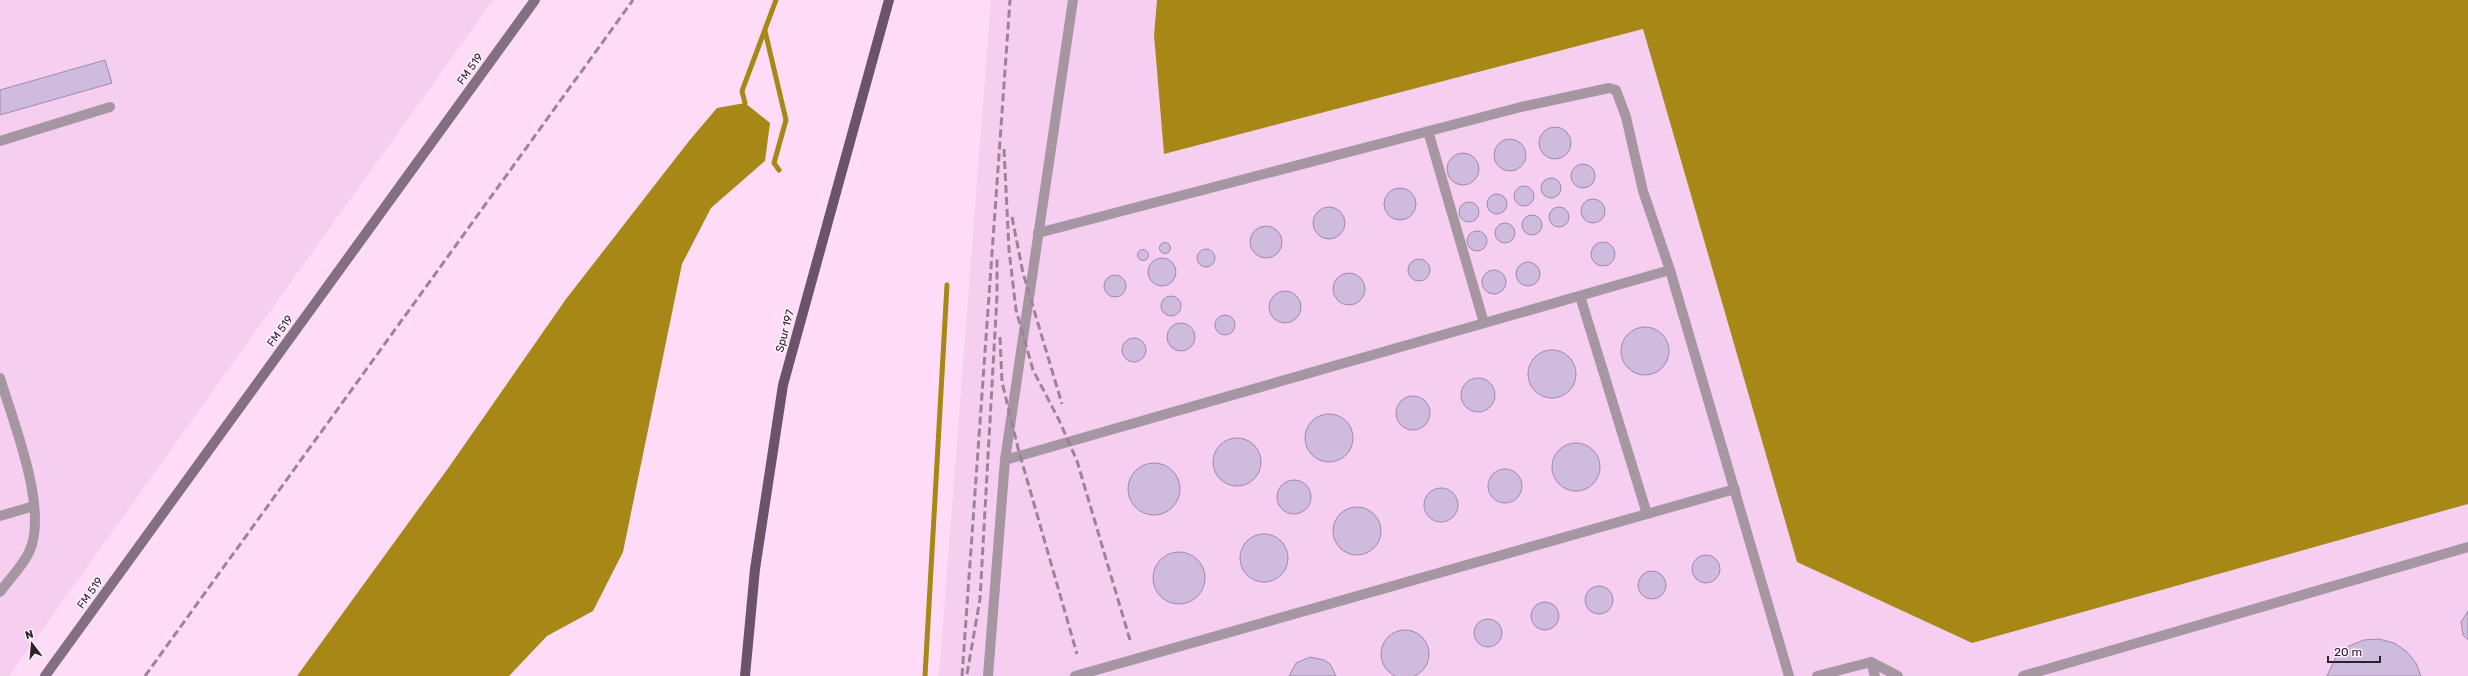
<svg xmlns="http://www.w3.org/2000/svg" width="2468" height="676" font-family="Rubik,sans-serif">
<rect width="100%" height="100%" fill="#fedcf8"/>
<g fill="#f6ceef">
<polygon points="0,0 493,0 9,676 0,676"/>
<polygon points="991,0 1157,0 1154,35 1164,154 1643,29 1797,562 1972,643 2468,504 2468,676 939,676"/>
</g>
<g fill="#a78817">
<polygon points="1157,0 2468,0 2468,504 1972,643 1797,562 1643,29 1164,154 1154,35"/>
<polygon points="745,103 770,123 765,161 711,208 682,264 623,552 593,611 547,636 509,676 297,676 449,467 566,299 689,141 717,108"/>
</g>
<g fill="none" stroke-linecap="round" stroke-linejoin="round">
<g stroke="#a78817" stroke-width="5">
<polyline points="765,31 786,120 774,163 779,170"/>
<polyline points="745,103 742,91 776,0"/>
<polyline points="925,676 947,285"/>
</g>
</g>
<g fill="#cfbbdd" stroke="#9e8aab">
<polygon points="105,60 112,83 0,115 0,90"/>
<circle cx="1555" cy="143" r="16"/>
<circle cx="1510" cy="155" r="16"/>
<circle cx="1463" cy="169" r="16"/>
<circle cx="1583" cy="176" r="12"/>
<circle cx="1551" cy="188" r="10"/>
<circle cx="1524" cy="196" r="10"/>
<circle cx="1400" cy="204" r="16"/>
<circle cx="1497" cy="204" r="10"/>
<circle cx="1593" cy="211" r="12"/>
<circle cx="1469" cy="212" r="10"/>
<circle cx="1329" cy="223" r="16"/>
<circle cx="1559" cy="217" r="10"/>
<circle cx="1532" cy="225" r="10"/>
<circle cx="1505" cy="233" r="10"/>
<circle cx="1266" cy="242" r="16"/>
<circle cx="1477" cy="241" r="10"/>
<circle cx="1603" cy="254" r="12"/>
<circle cx="1165" cy="248" r="5.5"/>
<circle cx="1206" cy="258" r="9"/>
<circle cx="1143" cy="255" r="5.5"/>
<circle cx="1162" cy="272" r="14"/>
<circle cx="1419" cy="270" r="11"/>
<circle cx="1528" cy="274" r="12"/>
<circle cx="1494" cy="282" r="12"/>
<circle cx="1349" cy="289" r="16"/>
<circle cx="1115" cy="286" r="11"/>
<circle cx="1285" cy="307" r="16"/>
<circle cx="1171" cy="306" r="10"/>
<circle cx="1225" cy="325" r="10"/>
<circle cx="1181" cy="337" r="14"/>
<circle cx="1645" cy="351" r="24"/>
<circle cx="1134" cy="350" r="12"/>
<circle cx="1552" cy="374" r="24"/>
<circle cx="1478" cy="395" r="17"/>
<circle cx="1413" cy="413" r="17"/>
<circle cx="1329" cy="438" r="24"/>
<circle cx="1237" cy="462" r="24"/>
<circle cx="1576" cy="467" r="24"/>
<circle cx="1154" cy="489" r="26"/>
<circle cx="1505" cy="486" r="17"/>
<circle cx="1294" cy="497" r="17"/>
<circle cx="1441" cy="505" r="17"/>
<circle cx="1357" cy="531" r="24"/>
<circle cx="1264" cy="558" r="24"/>
<circle cx="1179" cy="578" r="26"/>
<circle cx="1706" cy="569" r="14"/>
<circle cx="1652" cy="585" r="14"/>
<circle cx="1599" cy="600" r="14"/>
<circle cx="1545" cy="616" r="14"/>
<polygon points="2468,611 2468,640 2463,635 2461,622"/>
<circle cx="1488" cy="633" r="14"/>
<circle cx="1405" cy="654" r="24"/>
<polygon points="2379,639 2394,643 2406,651 2416,663 2421,676 2327,676 2336,657 2349,646 2364,640"/>
<polygon points="1310,657 1324,660 1330,664 1336,676 1289,676 1296,663"/>
</g>
<g fill="none" stroke-linecap="round" stroke-linejoin="round">
<g stroke="#a596a2" stroke-width="10">
<polyline points="1428,131 1484,323"/>
<polyline points="0,141 110,107"/>
<polyline points="1038,233 1521,107 1609,88 1616,90 1626,117 1643,191 1670,270"/>
<polyline points="1580,296 1647,514"/>
<path d="M0 378C13 422 48 507 30 550 24 565 9 579 0 592"/>
<polyline points="1005,460 1670,270 1789,676"/>
<polyline points="0,516 34,506"/>
<polyline points="1871,662 1875,676"/>
<polyline points="988,676 1005,460 1073,0"/>
<polyline points="1075,676 1735,489"/>
<polyline points="1817,676 1871,662 1898,676"/>
<polyline points="2023,676 2468,547"/>
</g>
<polyline stroke="#846f80" stroke-width="10" points="45,676 535,0"/>
<polyline stroke="#6c5468" stroke-width="10" points="745,676 755,569 783,385 889,0"/>
<g stroke="#9c8498" stroke-width="3" stroke-dasharray="8 4" stroke-linecap="butt">
<polyline points="1004,149 1009,250 1016,310 1033,370 1059,420 1077,461 1130,640"/>
<polyline points="1012,217 1023,273 1062,404"/>
<polyline points="1000,337 1002,382 1018,448 1077,654"/>
<polyline points="967,674 980,599 997,296 997,256"/>
<polyline points="145,676 633,0"/>
<polyline points="962,676 1010,0"/>
</g>
</g>
<g text-anchor="middle" dominant-baseline="central" stroke-width="3.5" stroke-linejoin="round" paint-order="stroke">
<g font-size="11" fill="#2d212b" stroke="#fef0fc">
<text transform="translate(470 69) rotate(-54)">FM 519</text>
<text transform="translate(280 331) rotate(-54)">FM 519</text>
<text transform="translate(785 331) rotate(-75)">Spur 197</text>
<text transform="translate(90 593) rotate(-54)">FM 519</text>
</g>
</g>
<g transform="translate(32 644) rotate(344)" stroke="#fef0fc" stroke-width="3" paint-order="stroke">
<path d="M0-3L7 15L0 10L-7 15Z" fill="#2d212b"/>
<text y="-6" font-size="11" font-weight="bold" text-anchor="middle" fill="#2d212b">N</text>
</g>
<path d="M2328 656v6h52v-6" fill="none" stroke="#2d212b" stroke-width="2"/>
<text x="2334" y="656" font-size="12" fill="#2d212b" stroke="#fef0fc" stroke-width="3" paint-order="stroke">20 m</text>
</svg>
